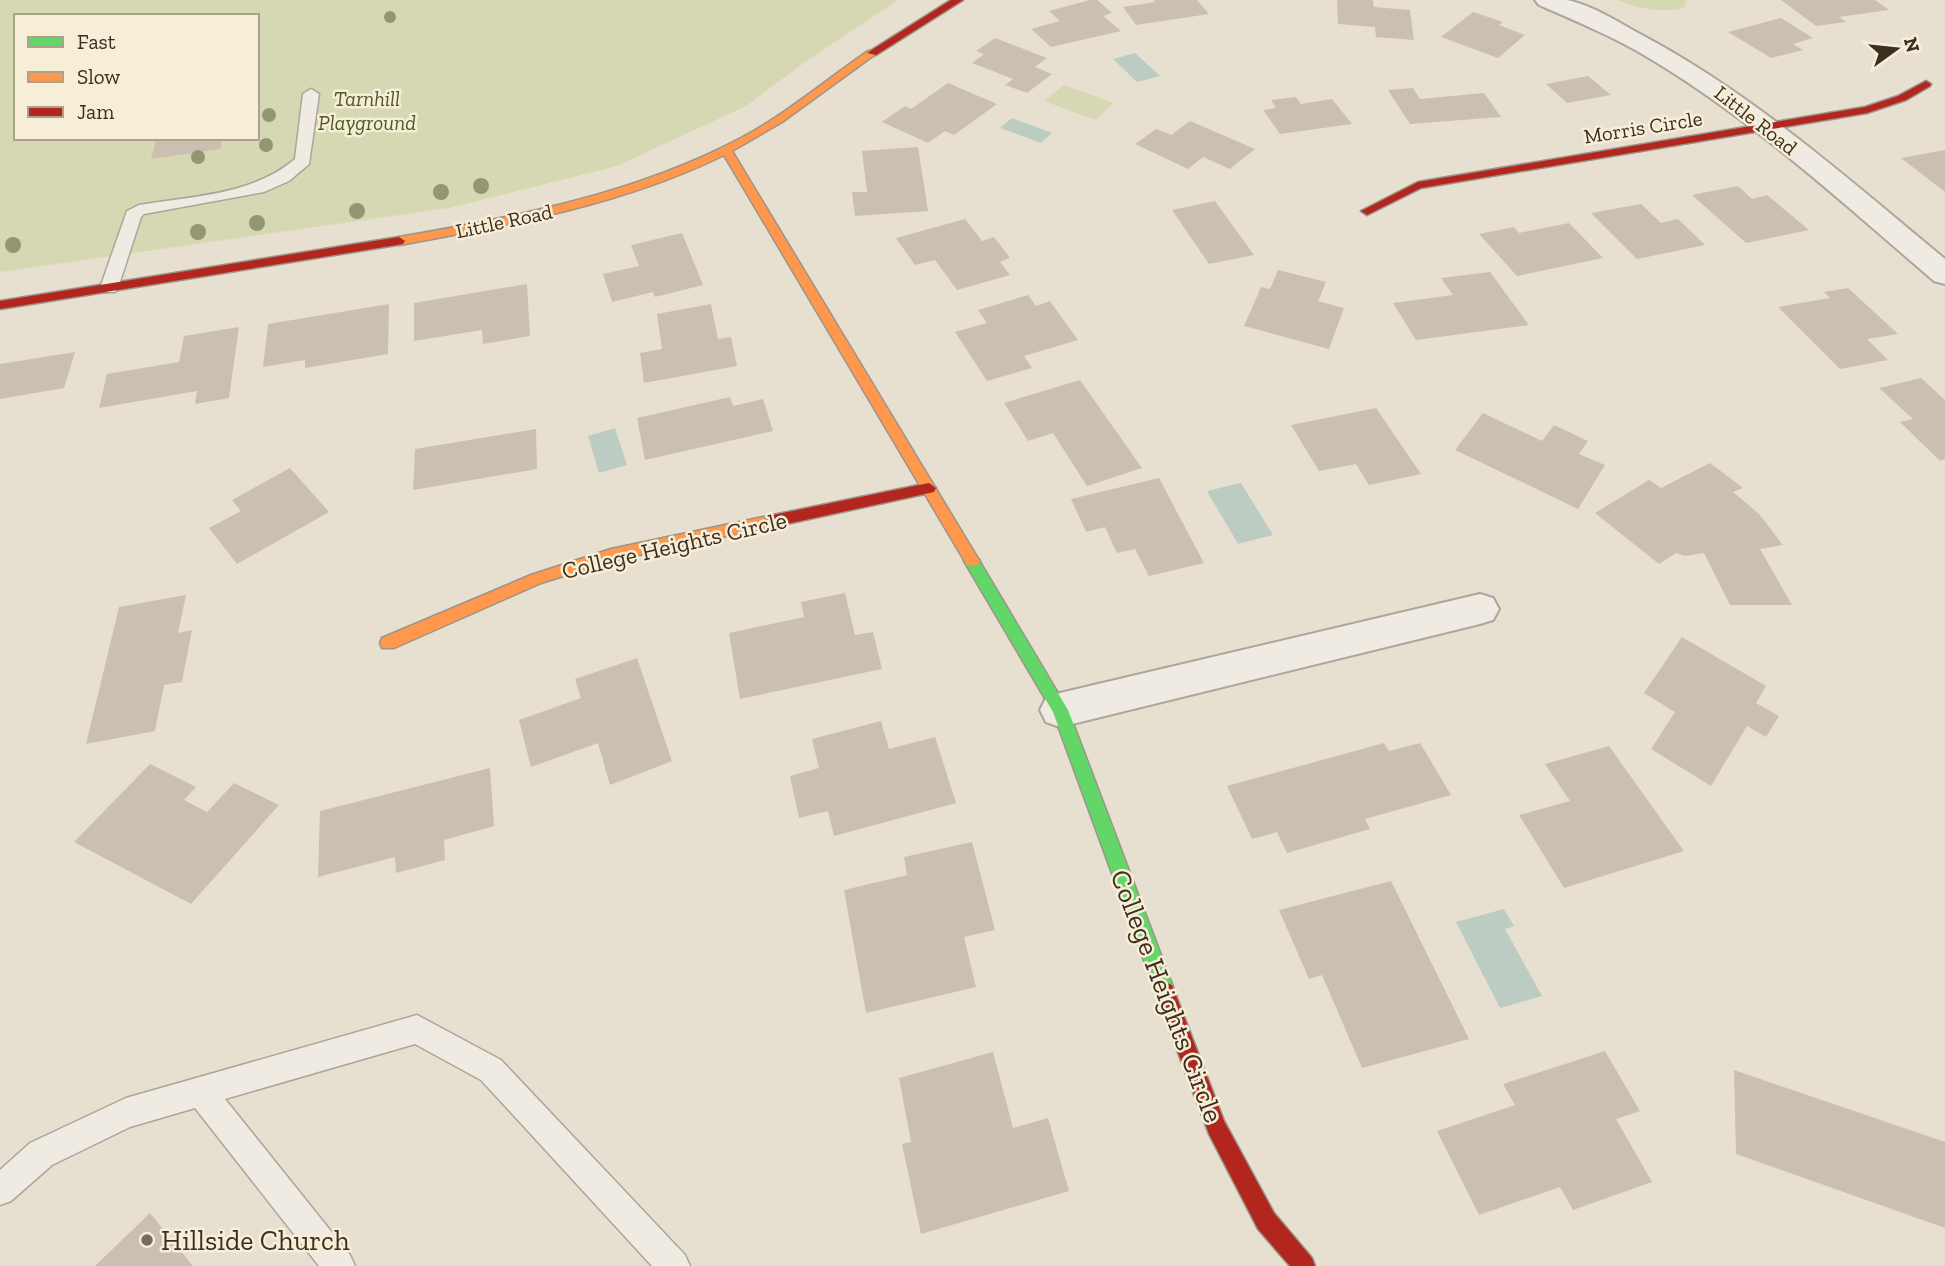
<svg xmlns="http://www.w3.org/2000/svg" width="1945" height="1266" font-family="'Zilla Slab',serif">
<rect width="100%" height="100%" fill="#e7e0d1"/>
<g fill="#d6d7b3" fill-rule="evenodd">
<path d="M0 0H898L812 57 746 106 617 166 449 208 0 272ZM16 16H257V138H16Z"/>
<path d="M1618 0H1686L1684 8C1662 13 1639 9 1618 0Z"/>
<polygon points="1064,85 1114,103 1095,120 1044,101"/>
</g>
<g fill="#bcccc2">
<polygon points="1135,53 1160,76 1137,82 1113,59"/>
<polygon points="1012,118 1052,133 1041,143 1000,128"/>
<polygon points="615,428 627,465 599,473 588,436"/>
<polygon points="1241,483 1273,535 1238,544 1207,491"/>
<polygon points="1504,909 1514,926 1505,929 1542,996 1500,1008 1456,922"/>
</g>
<g fill="#cbbfb2">
<polygon points="1090,0 1097,0 1112,13 1103,16 1121,31 1051,47 1031,29 1060,21 1049,11"/>
<polygon points="1154,0 1197,0 1209,14 1136,25 1123,7 1155,2"/>
<polygon points="1337,0 1373,0 1374,7 1410,10 1414,40 1376,37 1375,27 1338,24"/>
<polygon points="1781,0 1875,0 1889,10 1839,17 1846,22 1816,26"/>
<polygon points="1473,12 1503,22 1499,25 1525,35 1498,58 1441,37"/>
<polygon points="1781,18 1813,38 1793,44 1803,50 1771,58 1728,32"/>
<polygon points="995,38 1047,58 1035,67 1052,74 1027,93 1005,85 1013,79 972,63 984,54 976,51"/>
<polygon points="1588,76 1611,95 1567,103 1546,84"/>
<polygon points="948,83 997,104 954,135 945,131 928,143 882,122 905,106 911,109"/>
<polygon points="1413,88 1420,99 1484,93 1501,117 1410,124 1388,90"/>
<polygon points="1296,97 1301,104 1332,99 1352,124 1280,134 1263,110 1276,108 1271,100"/>
<polygon points="1190,121 1255,149 1230,169 1203,157 1188,169 1135,144 1156,129 1171,135"/>
<polygon points="171,138 223,138 220,149 151,159 156,140"/>
<polygon points="918,147 928,211 855,216 852,192 867,192 862,151"/>
<polygon points="1945,150 1945,192 1901,158"/>
<polygon points="1738,186 1752,199 1767,195 1809,230 1746,243 1692,195"/>
<polygon points="1215,201 1254,255 1209,264 1172,210"/>
<polygon points="1641,204 1661,223 1678,219 1705,245 1637,259 1591,213"/>
<polygon points="965,219 982,241 994,237 1010,258 1000,262 1010,275 957,290 935,260 915,265 896,238"/>
<polygon points="1569,223 1603,258 1517,276 1479,234 1514,227 1519,233"/>
<polygon points="682,233 703,285 655,297 653,292 612,302 603,274 639,266 631,245"/>
<polygon points="1278,270 1326,282 1318,301 1344,308 1329,349 1244,326 1261,287 1270,289"/>
<polygon points="1490,272 1529,325 1416,340 1393,303 1453,295 1441,278"/>
<polygon points="527,284 530,336 483,344 482,330 414,341 414,303"/>
<polygon points="1848,288 1898,334 1867,339 1888,360 1840,369 1778,307 1830,298 1824,292"/>
<polygon points="1028,295 1036,306 1050,301 1078,340 1024,356 1032,368 987,381 955,332 987,323 978,310"/>
<polygon points="389,304 388,354 305,368 305,360 263,367 268,324"/>
<polygon points="711,304 718,339 731,337 737,366 644,383 640,353 662,349 657,314"/>
<polygon points="239,327 229,398 195,404 197,391 99,408 107,374 179,362 184,336"/>
<polygon points="75,352 64,388 0,399 0,364"/>
<polygon points="1921,378 1945,400 1945,459 1940,461 1900,422 1913,419 1879,388"/>
<polygon points="1080,380 1142,468 1087,486 1053,433 1028,441 1004,403"/>
<polygon points="730,397 733,406 763,399 773,431 645,460 637,418"/>
<polygon points="1376,408 1421,474 1369,485 1356,464 1319,471 1291,425"/>
<polygon points="1483,413 1542,441 1554,425 1588,441 1579,454 1605,465 1578,509 1455,450"/>
<polygon points="536,429 537,469 413,490 415,449"/>
<polygon points="1710,463 1743,488 1733,492 1759,514 1783,545 1760,549 1792,605 1730,605 1704,553 1685,556 1676,553 1659,564 1595,513 1649,480 1661,488"/>
<polygon points="290,468 329,512 237,564 209,528 241,511 232,500"/>
<polygon points="1159,478 1204,563 1149,576 1135,549 1117,553 1105,527 1086,532 1071,499"/>
<polygon points="845,593 855,635 873,632 882,669 740,699 729,633 804,617 801,602"/>
<polygon points="186,595 178,633 192,630 182,682 164,685 155,731 86,744 119,607"/>
<polygon points="1682,637 1766,686 1756,703 1779,716 1766,737 1747,726 1711,786 1651,749 1675,712 1644,693"/>
<polygon points="637,658 672,761 610,785 598,743 531,767 519,720 581,698 575,679"/>
<polygon points="881,721 889,749 935,737 956,803 834,836 828,811 799,818 790,776 819,768 812,739"/>
<polygon points="1384,743 1389,751 1420,743 1451,795 1365,819 1370,829 1287,853 1277,832 1252,839 1227,786"/>
<polygon points="1609,746 1684,851 1564,888 1519,815 1570,801 1545,764"/>
<polygon points="150,764 196,787 184,800 207,812 234,783 279,805 191,904 74,842"/>
<polygon points="490,768 494,826 444,840 445,860 396,873 395,857 318,877 320,811"/>
<polygon points="972,842 995,930 964,937 976,987 866,1013 844,890 907,875 904,857"/>
<polygon points="1391,881 1469,1039 1362,1068 1322,975 1309,979 1279,910"/>
<polygon points="1605,1051 1640,1111 1616,1119 1652,1182 1573,1210 1560,1187 1479,1215 1437,1131 1515,1105 1503,1084"/>
<polygon points="993,1052 1013,1128 1048,1118 1069,1191 921,1234 902,1144 911,1142 899,1078"/>
<polygon points="1734,1070 1945,1142 1945,1228 1736,1154"/>
<polygon points="150,1213 193,1266 95,1266"/>
</g>
<g fill="none" stroke-linecap="round" stroke-linejoin="round">
<g stroke="#ada599" stroke-width="3">
<g id="lane">
<path d="M311 89 319 94 309 164 289 181 264 192 144 214 141 217 118 288 115 292H103L100 288 127 211 139 205C192 196 253 195 295 159L303 94Z"/>
<polygon points="417,1015 501,1060 685,1255 690,1266 652,1266 481,1080 415,1044 225,1099 350,1255 355,1266 319,1266 195,1108 130,1127 52,1165 11,1201 0,1205 0,1170 30,1143 126,1098"/>
</g>
</g>
<g stroke="#ada599" stroke-width="4">
<g id="street">
<path d="M1535 0C1545 0 1558 0 1567 0 1592 5 1618 22 1640 34 1752 93 1848 179 1945 259V284L1934 281C1843 203 1753 120 1649 58 1614 37 1576 21 1539 5Z"/>
<polygon points="1480,594 1493,598 1499,609 1493,620 1480,624 1060,727 1046,722 1040,710 1046,698 1060,693"/>
</g>
</g>
<g stroke="#9c958a" stroke-width="3">
<polygon id="fast" points="972,555 977,557 1068,710 1175,992 1172,999 1165,1002 1158,999 1053,712 964,561"/>
</g>
<g stroke="#9c958a" stroke-width="3">
<g id="slow">
<path d="M868 51 877 53 782 122 732 151 977 557 980 561 977 565H967L724 155C623 205 509 225 399 245L393 241 399 237C516 217 635 194 741 138 786 114 826 80 868 51Z"/>
<polygon points="768,516 773,518 775,522 773,526 611,561 541,583 394,648 382,648 380,643 382,638 531,575 611,549"/>
</g>
</g>
<g stroke="#9c958a" stroke-width="3">
<g id="jam">
<polygon points="951,0 963,0 876,55 867,53"/>
<polygon points="1926,81 1931,84 1930,86 1906,100 1867,113 1421,188 1367,215 1361,211 1418,182 1865,107 1898,96"/>
<polygon points="399,237 405,241 403,244 0,309 0,301"/>
<polygon points="929,483 936,488 934,492 768,528 761,522 768,516"/>
<polygon points="1165,982 1172,985 1224,1121 1274,1213 1312,1258 1315,1266 1290,1266 1258,1229 1209,1134 1155,992 1158,985"/>
</g>
</g>
<use href="#lane" fill="#efebe3" fill-rule="evenodd"/>
<use href="#street" fill="#efebe3" fill-rule="evenodd"/>
<use href="#fast" fill="#63d668" fill-rule="evenodd"/>
<use href="#slow" fill="#ff974d" fill-rule="evenodd"/>
<use href="#jam" fill="#b3261e" fill-rule="evenodd"/>
</g>
<g fill="#929673">
<circle cx="390" cy="17" r="6"/>
<circle cx="269" cy="115" r="7"/>
<circle cx="266" cy="145" r="7"/>
<circle cx="198" cy="157" r="7"/>
<circle cx="481" cy="186" r="8"/>
<circle cx="441" cy="192" r="8"/>
<circle cx="357" cy="211" r="8"/>
<circle cx="257" cy="223" r="8"/>
<circle cx="198" cy="232" r="8"/>
<circle cx="13" cy="245" r="8"/>
</g>
<circle fill="#786c5e" stroke="#f7eed8" stroke-width="2.5" cx="147" cy="1240" r="7"/>
<g text-anchor="middle" dominant-baseline="central" stroke-width="5" stroke-linejoin="round" paint-order="stroke">
<g font-size="21" font-style="italic" fill="#4d5a26" stroke="#f7eed8">
<text x="367" y="98">Tarnhill<tspan x="367" dy="24">Playground</tspan></text>
</g>
<g font-size="21" fill="#3d2e20" stroke="#f7eed8">
<text transform="translate(1756 120) rotate(38)">Little Road</text>
<text transform="translate(1643 127) rotate(-9)">Morris Circle</text>
<text transform="translate(504 221) rotate(-12)">Little Road</text>
</g>
<g font-size="24" fill="#3d2e20" stroke="#f7eed8">
<text transform="translate(674 545) rotate(-13)">College Heights Circle</text>
</g>
<g font-size="28" fill="#3d2e20" stroke="#f7eed8">
<text transform="translate(1167 996) rotate(69)">College Heights Circle</text>
</g>
<g font-size="28" fill="#3d2e20" stroke="#f7eed8" text-anchor="start">
<text x="161" y="1240">Hillside Church</text>
</g>
</g>
<rect x="14" y="14" width="245" height="126" fill="#f7eed8" stroke="#ada18e" stroke-width="2"/>
<rect x="28" y="37" width="35" height="10" fill="#63d668" stroke="#ada18e" stroke-width="2"/>
<text x="77" y="49" font-size="21" fill="#3d2e20">Fast</text>
<rect x="28" y="72" width="35" height="10" fill="#ff974d" stroke="#ada18e" stroke-width="2"/>
<text x="77" y="84" font-size="21" fill="#3d2e20">Slow</text>
<rect x="28" y="107" width="35" height="10" fill="#b3261e" stroke="#ada18e" stroke-width="2"/>
<text x="77" y="119" font-size="21" fill="#3d2e20">Jam</text>
<g transform="translate(1896 49) rotate(75)" stroke="#f7eed8" stroke-width="5" paint-order="stroke">
<path d="M0-5L12 26L0 18L-12 26Z" fill="#3d2e20"/>
<text y="-10" font-size="19" font-weight="bold" text-anchor="middle" fill="#3d2e20">N</text>
</g>
</svg>
